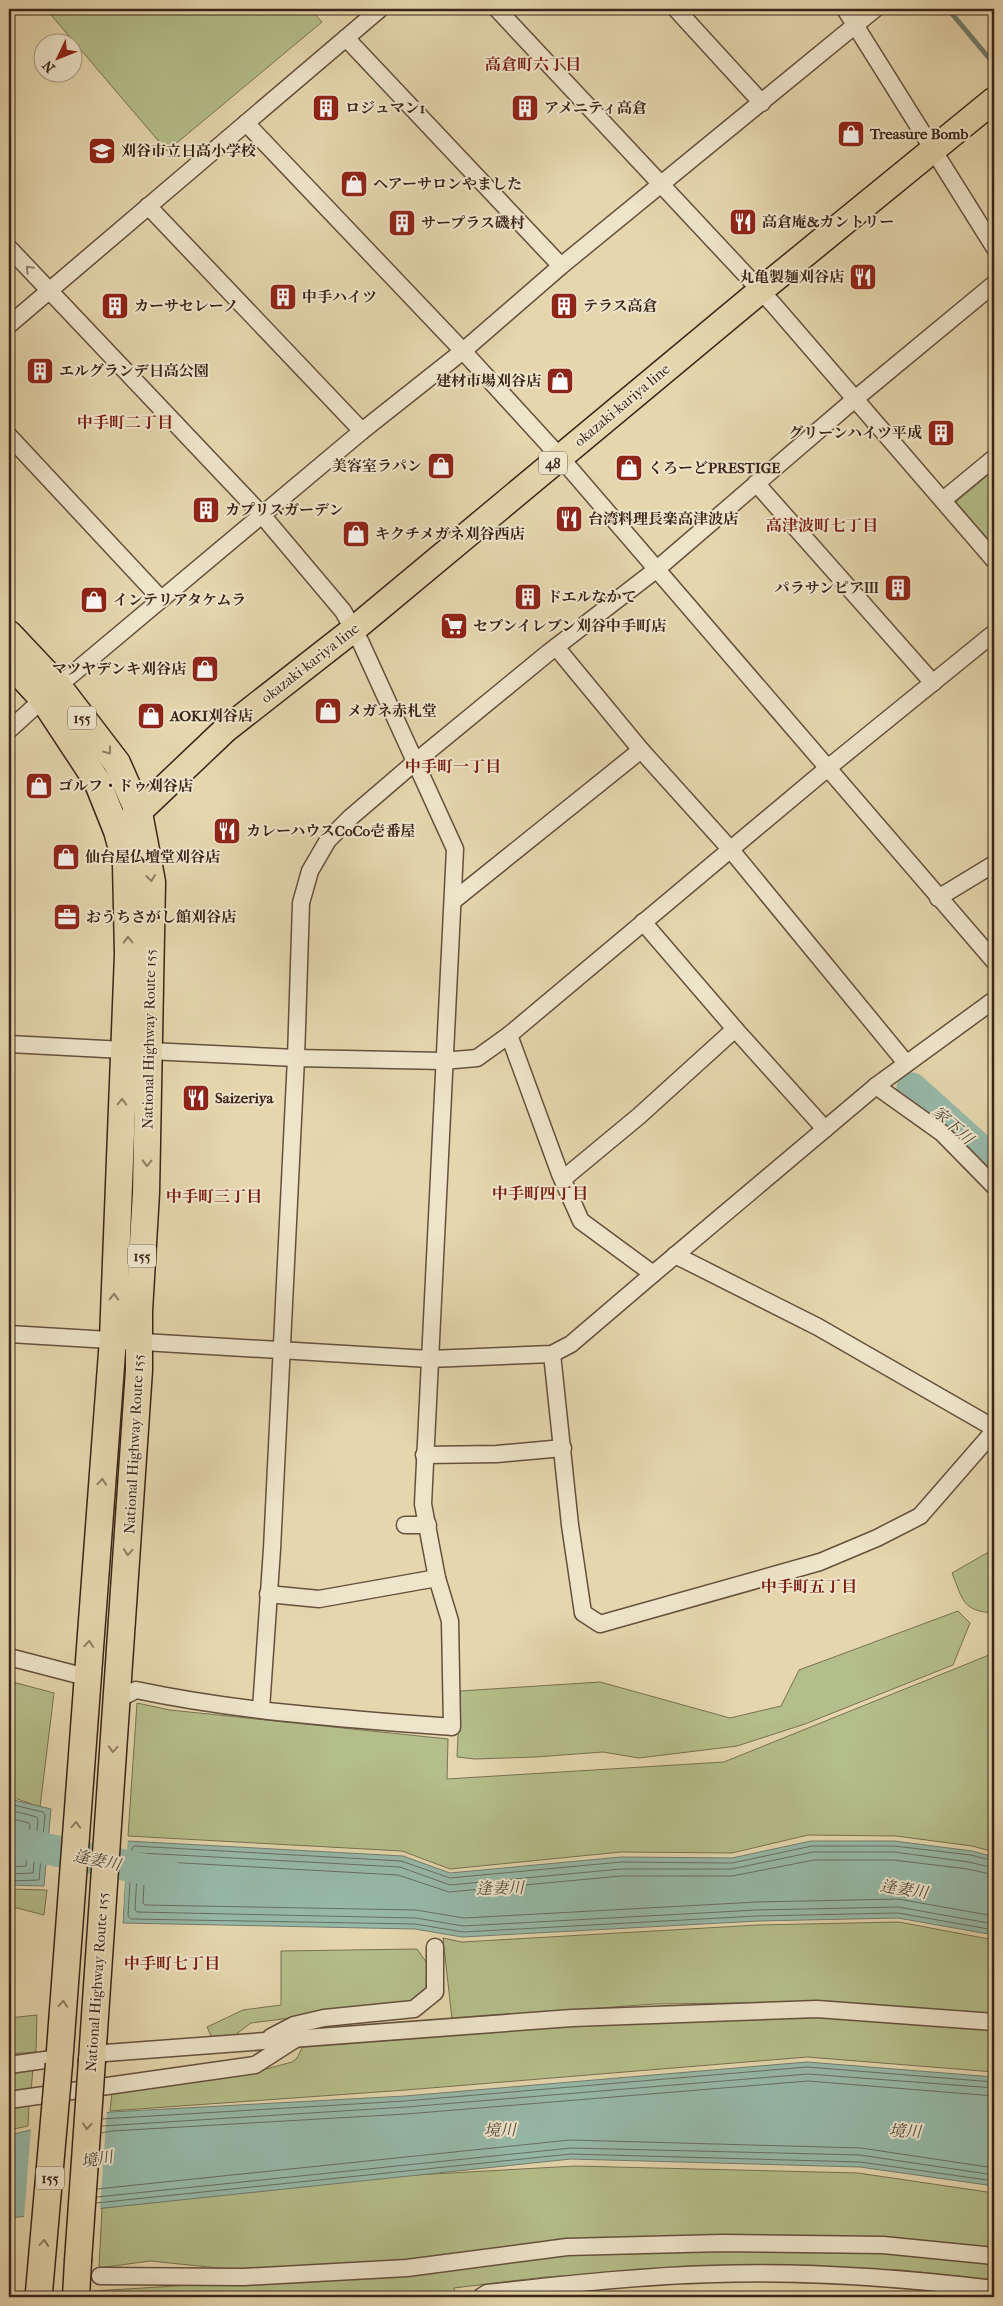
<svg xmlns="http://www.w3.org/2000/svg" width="1003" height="2306" font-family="'IM FELL French Canon','Noto Serif JP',serif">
<rect width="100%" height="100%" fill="#e5d6ad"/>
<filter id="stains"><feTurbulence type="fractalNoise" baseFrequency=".004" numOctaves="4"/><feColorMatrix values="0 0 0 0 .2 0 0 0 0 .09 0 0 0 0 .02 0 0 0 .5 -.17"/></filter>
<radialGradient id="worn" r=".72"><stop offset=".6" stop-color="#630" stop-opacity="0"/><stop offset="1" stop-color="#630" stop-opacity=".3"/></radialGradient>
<g fill="#b4be8a" stroke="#787151">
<polygon points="46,9 310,9 322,22 167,151"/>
<polygon points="994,470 994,546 956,502"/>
<path d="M994 1549V1613C962 1611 963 1600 952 1573Z"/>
<polygon points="958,1611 970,1623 953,1665 805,1724 737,1746 639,1758 603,1752 536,1757 475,1759 457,1757 460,1691 600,1682 730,1718 781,1706 799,1670"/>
<polygon points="994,1653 994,1852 972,1846 896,1836 808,1835 732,1853 621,1852 450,1869 402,1851 128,1836 137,1703 170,1710 448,1739 447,1779 724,1762"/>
<polygon points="9,1681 54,1693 40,1807 9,1796"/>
<polygon points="9,1889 47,1890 44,1915 9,1906"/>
<polygon points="899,1922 994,1940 994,2016 816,2002 654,2004 452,2019 443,1938 462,1942 758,1925"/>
<polygon points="417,1949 427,1963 426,1990 409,2003 251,2023 235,2035 212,2038 207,2027 243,2010 281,2005 281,1951"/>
<polygon points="37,2015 36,2052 9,2054 9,2018"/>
<polygon points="819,2016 994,2030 994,2072 807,2057 406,2090 110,2111 112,2092 255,2072 292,2062 297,2058 305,2042 582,2025"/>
<polygon points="33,2068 31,2092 9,2094 9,2069"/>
<polygon points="29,2106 28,2126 9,2130 9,2108"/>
<polygon points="575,2166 858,2173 994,2193 994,2250 647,2240 405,2263 248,2271 150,2261 99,2268 102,2208 397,2176"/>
<polygon points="882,2249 994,2261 994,2280 901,2270 724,2266 545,2277 454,2288 455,2297 93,2297 93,2291 242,2282 568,2251"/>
</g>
<g fill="#96b9a8" stroke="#727d6e">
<polygon points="9,1799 51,1809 44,1886 9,1885"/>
<polygon points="127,1841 403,1856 450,1873 621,1857 732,1858 811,1841 894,1841 972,1851 994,1857 994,1935 898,1918 758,1921 462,1937 415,1929 123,1923"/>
<polygon points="807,2062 994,2077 994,2186 860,2167 571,2159 9,2218 9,2135 110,2112 405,2096"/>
</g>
<g fill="#e5d6ad">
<polygon points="126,1839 128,1839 122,1926 120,1923"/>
<polygon points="107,2110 100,2210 24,2218 31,2128"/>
</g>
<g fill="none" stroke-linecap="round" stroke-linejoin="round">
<g stroke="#686e60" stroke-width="1">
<polyline points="9,1804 43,1812 45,1815 39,1880 9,1881"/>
<polyline points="9,1810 37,1817 38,1819 33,1873 9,1874"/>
<polyline points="9,1818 29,1823 30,1825 26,1866 9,1867"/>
<polyline points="994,1861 971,1855 894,1846 812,1846 732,1863 621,1862 450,1878 401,1861 134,1846 132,1849 128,1916 131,1919 415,1924 463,1932 757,1916 898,1913 994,1930"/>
<polyline points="994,1868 969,1862 894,1852 813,1852 732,1869 621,1869 450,1885 400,1867 140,1853 138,1855 135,1910 137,1912 416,1918 463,1926 757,1910 898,1907 994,1924"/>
<polyline points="994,1875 968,1869 893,1860 814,1860 732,1876 621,1876 449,1892 398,1875 147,1861 145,1863 143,1903 145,1905 416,1910 464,1918 757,1902 898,1899 994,1916"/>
<polyline points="102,2119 405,2101 807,2067 994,2082"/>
<polyline points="102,2126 406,2107 808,2074 994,2088"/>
<polyline points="101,2133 112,2131 406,2114 808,2081 994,2096"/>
<polyline points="97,2189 570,2140 861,2148 994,2168"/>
<polyline points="97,2197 571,2148 860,2155 994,2175"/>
<polyline points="96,2203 571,2154 860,2162 994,2181"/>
</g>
<polyline stroke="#727d6e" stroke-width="5" points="948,9 994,64"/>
<g stroke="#96b9a8" stroke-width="31">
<polyline points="912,1088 994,1162"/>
<polyline points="9,1841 167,1874"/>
</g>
<g stroke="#66503d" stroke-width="19">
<g id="minor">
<polyline points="497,9 773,304 994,560"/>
<polyline points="676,9 762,103"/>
<polyline points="845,9 994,247"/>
<polyline points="346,38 561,266"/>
<polyline points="246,123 463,351 560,457 994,961"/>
<polyline points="148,206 362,431"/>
<path d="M9 248 262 515 343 611 361 643 455 849 423 1504 437 1578 450 1621 452 1727C347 1719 240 1712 136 1690L116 1700"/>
<polyline points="9,325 380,9"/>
<polyline points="9,436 161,599"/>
<polyline points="756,483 933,683"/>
<polyline points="943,500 994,458"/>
<polyline points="556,647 641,750 731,850 906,1063"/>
<polyline points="58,686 362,431 463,351 561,266 875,9"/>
<polyline points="9,730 43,699"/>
<polyline points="938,898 994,864"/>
<polyline points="453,901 641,750"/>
<polyline points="643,922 735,1029 825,1129"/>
<polyline points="9,1044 124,1050"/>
<polyline points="149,1051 296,1058 301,903 310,871 328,840 351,817 414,763 548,653 657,569 855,399 994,284"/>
<polyline points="876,1086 942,1133 994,1186"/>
<polyline points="563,1179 639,1116 735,1029"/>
<polyline points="675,1255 818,1327 994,1428"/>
<polyline points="653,1274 876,1086 994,1000"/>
<polyline points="9,1334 429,1359 552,1354 571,1344 653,1274 581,1221 560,1174 509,1035"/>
<polyline points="552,1354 570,1525 583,1613 600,1624 820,1562 877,1538 920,1516 994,1431"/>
<polyline points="424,1455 497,1454 563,1448"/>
<polyline points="405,1525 428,1525"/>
<polyline points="268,1594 319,1599 437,1578"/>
<polyline points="9,1657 86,1677"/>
<polyline points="261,1709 272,1549 296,1058 443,1061 477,1058 509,1035 829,767 994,633"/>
<polyline points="271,2037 294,2025 324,2018 414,2009 435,1992 435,1947"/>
<polyline points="92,2054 572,2018 817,2009 994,2022"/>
<polyline points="9,2065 59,2058"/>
<polyline points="9,2100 255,2065 294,2040"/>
<polyline points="100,2276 244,2277 407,2268 567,2247 722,2243 883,2245 994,2256"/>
<path d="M481 2297 487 2293C562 2285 638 2276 714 2274 807 2271 902 2278 994 2289"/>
</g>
</g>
<g stroke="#3b2418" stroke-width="28">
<polyline id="primary" points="125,825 225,730 354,629 760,291 994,100"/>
</g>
<g stroke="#3b2418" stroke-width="29">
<g id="trunk">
<polyline points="9,634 58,686 117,763 139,813 152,882 146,1193 139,1311 139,1370 92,2060"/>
<polyline points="9,662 43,699 97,781 117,831 126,864 128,954 113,1339 59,2064"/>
<polyline points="76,2297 78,2261"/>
</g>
</g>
<use href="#minor" stroke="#eee4ca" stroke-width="16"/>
<use href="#primary" stroke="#e5d6ad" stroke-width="25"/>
<use href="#trunk" stroke="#e5d6ad" stroke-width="26"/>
<g stroke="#3b2418" stroke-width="29" stroke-linecap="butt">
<g id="trunk-bridge">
<polyline points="78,2261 92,2060"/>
<polyline points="39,2292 59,2064"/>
</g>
</g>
<use href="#trunk-bridge" stroke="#e5d6ad" stroke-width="26"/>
</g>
<defs><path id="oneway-chevron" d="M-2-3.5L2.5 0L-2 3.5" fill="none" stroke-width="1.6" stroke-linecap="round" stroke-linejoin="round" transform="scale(1.25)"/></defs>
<use stroke="#948471" href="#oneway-chevron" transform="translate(29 269) rotate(-134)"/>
<g stroke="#907d62">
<use href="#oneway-chevron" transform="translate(108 751) rotate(53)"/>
<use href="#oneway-chevron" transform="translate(151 878) rotate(83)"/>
<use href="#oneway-chevron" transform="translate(128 940) rotate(-91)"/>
<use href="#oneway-chevron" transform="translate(122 1102) rotate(-88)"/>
<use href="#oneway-chevron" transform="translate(147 1163) rotate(91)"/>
<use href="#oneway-chevron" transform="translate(114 1297) rotate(-88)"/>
<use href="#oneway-chevron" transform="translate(102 1482) rotate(-86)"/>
<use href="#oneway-chevron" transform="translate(128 1552) rotate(95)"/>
<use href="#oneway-chevron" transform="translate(89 1644) rotate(-86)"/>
<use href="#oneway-chevron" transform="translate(113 1749) rotate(94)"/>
<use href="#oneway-chevron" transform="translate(76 1825) rotate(-86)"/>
<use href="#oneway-chevron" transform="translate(63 2004) rotate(-86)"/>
<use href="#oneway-chevron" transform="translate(87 2126) rotate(94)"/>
<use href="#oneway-chevron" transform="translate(44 2243) rotate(-85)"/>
</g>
<defs>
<g id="building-square" transform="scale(1.4375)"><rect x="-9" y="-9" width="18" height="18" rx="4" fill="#8f2418" stroke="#eee4ca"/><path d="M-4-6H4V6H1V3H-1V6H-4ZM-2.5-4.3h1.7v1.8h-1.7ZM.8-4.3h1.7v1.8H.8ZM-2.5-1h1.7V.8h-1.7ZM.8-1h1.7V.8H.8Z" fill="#fff"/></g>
<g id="shop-square" transform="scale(1.4375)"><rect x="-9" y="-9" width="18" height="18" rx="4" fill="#8f2418" stroke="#eee4ca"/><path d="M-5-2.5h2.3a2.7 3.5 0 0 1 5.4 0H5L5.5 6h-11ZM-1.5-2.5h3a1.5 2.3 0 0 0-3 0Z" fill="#fff"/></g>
<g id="school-square" transform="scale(1.4375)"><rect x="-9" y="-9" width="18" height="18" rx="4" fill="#8f2418" stroke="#eee4ca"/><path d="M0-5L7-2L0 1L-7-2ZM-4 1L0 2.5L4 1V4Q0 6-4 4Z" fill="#fff"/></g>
<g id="restaurant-square" transform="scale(1.4375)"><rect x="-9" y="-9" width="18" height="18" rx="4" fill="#8f2418" stroke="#eee4ca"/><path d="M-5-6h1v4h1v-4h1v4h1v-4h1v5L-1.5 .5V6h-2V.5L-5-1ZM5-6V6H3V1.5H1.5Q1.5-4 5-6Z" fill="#fff"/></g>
<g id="supermarket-square" transform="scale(1.4375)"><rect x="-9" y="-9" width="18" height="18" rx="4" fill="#8f2418" stroke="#eee4ca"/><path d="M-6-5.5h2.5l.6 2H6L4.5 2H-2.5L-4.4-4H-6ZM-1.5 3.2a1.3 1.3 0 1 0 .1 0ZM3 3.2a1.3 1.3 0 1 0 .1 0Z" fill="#fff"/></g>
<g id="office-square" transform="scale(1.4375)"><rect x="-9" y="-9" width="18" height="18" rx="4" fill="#8f2418" stroke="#eee4ca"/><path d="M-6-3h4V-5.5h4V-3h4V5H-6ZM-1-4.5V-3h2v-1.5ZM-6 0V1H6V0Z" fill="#fff"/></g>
</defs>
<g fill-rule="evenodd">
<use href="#building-square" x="326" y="108"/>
<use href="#building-square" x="525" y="108"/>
<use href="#shop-square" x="851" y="134"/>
<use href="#school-square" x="102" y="151"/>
<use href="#shop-square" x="354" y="184"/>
<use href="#restaurant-square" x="743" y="222"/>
<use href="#building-square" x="402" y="223"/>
<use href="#restaurant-square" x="863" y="277"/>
<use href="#building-square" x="283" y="297"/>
<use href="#building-square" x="115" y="306"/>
<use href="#building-square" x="564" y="306"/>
<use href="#building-square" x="40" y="371"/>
<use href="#shop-square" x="560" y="381"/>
<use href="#building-square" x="941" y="433"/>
<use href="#shop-square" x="441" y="466"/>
<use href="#shop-square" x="629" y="468"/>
<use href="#building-square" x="206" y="510"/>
<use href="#restaurant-square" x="569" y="519"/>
<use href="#shop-square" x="356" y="534"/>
<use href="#building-square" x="898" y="588"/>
<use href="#building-square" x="528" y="597"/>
<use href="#shop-square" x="94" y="600"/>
<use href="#supermarket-square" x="454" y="626"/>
<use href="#shop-square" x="205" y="669"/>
<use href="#shop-square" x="328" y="711"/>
<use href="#shop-square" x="151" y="716"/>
<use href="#shop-square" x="39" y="786"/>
<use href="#restaurant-square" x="227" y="831"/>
<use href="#shop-square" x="66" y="857"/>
<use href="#office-square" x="67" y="917"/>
<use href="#restaurant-square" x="196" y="1098"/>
</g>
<g text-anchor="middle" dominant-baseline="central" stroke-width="4" stroke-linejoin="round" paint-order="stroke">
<g fill="#eee4ca" stroke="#715e4d" stroke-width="1">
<rect x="539" y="451.5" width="28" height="23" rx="4"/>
<rect x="68" y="706.5" width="28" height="23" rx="4"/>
<rect x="128" y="1244.5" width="28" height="23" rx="4"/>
<rect x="36" y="2166.5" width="28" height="23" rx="4"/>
</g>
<g font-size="14" font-weight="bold" fill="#3b2418">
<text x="553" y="463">48</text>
<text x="82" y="718">155</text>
<text x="142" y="1256">155</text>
<text x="50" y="2178">155</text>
</g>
<g font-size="15" font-weight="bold" fill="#3b2418" stroke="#eee4ca" text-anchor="start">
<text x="345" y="108">ロジュマン1</text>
<text x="544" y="108">アメニティ高倉</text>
<text x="870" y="134">Treasure Bomb</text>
<text x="121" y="151">刈谷市立日高小学校</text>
<text x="373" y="184">ヘアーサロンやました</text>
<text x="762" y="222">高倉庵&amp;カントリー</text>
<text x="421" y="223">サープラス磯村</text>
<text x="844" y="277" text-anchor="end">丸亀製麺刈谷店</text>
<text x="302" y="297">中手ハイツ</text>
<text x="134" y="306">カーサセレーノ</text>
<text x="583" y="306">テラス高倉</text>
<text x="59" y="371">エルグランデ日高公園</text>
<text x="541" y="381" text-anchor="end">建材市場刈谷店</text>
<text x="922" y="433" text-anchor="end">グリーンハイツ平成</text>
<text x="422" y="466" text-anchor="end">美容室ラパン</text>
<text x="648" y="468">くろーどPRESTIGE</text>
<text x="225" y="510">カプリスガーデン</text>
<text x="588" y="519">台湾料理長楽高津波店</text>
<text x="375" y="534">キクチメガネ刈谷西店</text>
<text x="879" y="588" text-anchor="end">パラサンピアⅢ</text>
<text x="547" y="597">ドエルなかて</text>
<text x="113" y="600">インテリアタケムラ</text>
<text x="473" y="626">セブンイレブン刈谷中手町店</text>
<text x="186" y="669" text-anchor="end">マツヤデンキ刈谷店</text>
<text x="347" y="711">メガネ赤札堂</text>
<text x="170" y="716">AOKI刈谷店</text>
<text x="58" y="786">ゴルフ・ドゥ刈谷店</text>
<text x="246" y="831">カレーハウスCoCo壱番屋</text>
<text x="85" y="857">仙台屋仏壇堂刈谷店</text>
<text x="86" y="917">おうちさがし館刈谷店</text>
<text x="215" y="1098">Saizeriya</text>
</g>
<g font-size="15" fill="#3b2418" stroke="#eee4ca">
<text transform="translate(622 405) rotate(-40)">okazaki-kariya line</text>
<text transform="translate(310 663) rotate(-38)">okazaki-kariya line</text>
<text transform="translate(149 1039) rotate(-89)">National Highway Route 155</text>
<text transform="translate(134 1444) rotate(-87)">National Highway Route 155</text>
<text transform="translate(97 1982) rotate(-86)">National Highway Route 155</text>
</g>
<g font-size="16" font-weight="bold" fill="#7a1f14" stroke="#eee4ca">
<text x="533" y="64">高倉町六丁目</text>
<text x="125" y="422">中手町二丁目</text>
<text x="822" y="525">高津波町七丁目</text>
<text x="453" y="766">中手町一丁目</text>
<text x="540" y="1193">中手町四丁目</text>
<text x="214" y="1196">中手町三丁目</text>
<text x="809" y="1586">中手町五丁目</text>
<text x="172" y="1963">中手町七丁目</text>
</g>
<g font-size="16" font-style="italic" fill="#52493c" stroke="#eee4ca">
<text transform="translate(953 1125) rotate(42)">家下川</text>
<text transform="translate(97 1860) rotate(12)">逢妻川</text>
<text transform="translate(500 1888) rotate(-1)">逢妻川</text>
<text transform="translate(904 1889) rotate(9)">逢妻川</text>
<text transform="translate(500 2130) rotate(-1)">境川</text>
<text transform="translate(905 2131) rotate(3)">境川</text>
<text transform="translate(97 2159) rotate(-9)">境川</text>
</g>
</g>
<rect width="1003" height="2306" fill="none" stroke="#e5d6ad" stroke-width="30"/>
<rect x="10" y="10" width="983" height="2286" fill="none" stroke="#3b2418" stroke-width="2.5"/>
<rect x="15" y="15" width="973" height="2276" fill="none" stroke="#3b2418"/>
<g transform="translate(58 58) rotate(227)"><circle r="24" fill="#eee4ca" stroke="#a69783"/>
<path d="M0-4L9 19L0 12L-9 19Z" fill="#8f2418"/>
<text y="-8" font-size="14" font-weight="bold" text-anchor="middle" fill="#3b2418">N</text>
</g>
<rect width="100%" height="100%" filter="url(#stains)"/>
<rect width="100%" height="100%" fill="url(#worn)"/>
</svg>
